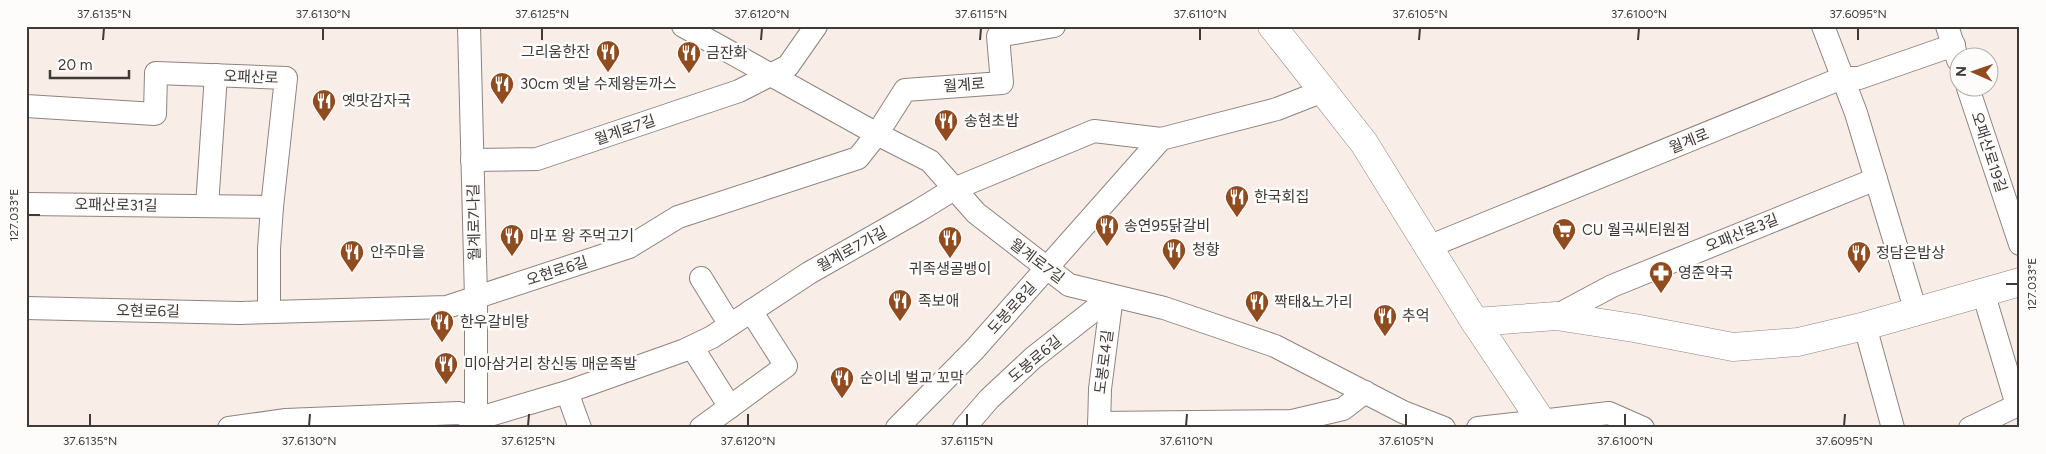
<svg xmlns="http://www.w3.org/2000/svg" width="2046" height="454" font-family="Figtree,'Noto Sans KR',sans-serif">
<rect width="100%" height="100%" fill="#f8ede7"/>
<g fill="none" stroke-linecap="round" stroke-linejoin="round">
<g stroke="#8e847f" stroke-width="24">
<g id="street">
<polyline points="469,26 476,298 476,428"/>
<polyline points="683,26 877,134 930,161 976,213 1069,285 1164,308 1275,346 1403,412 1444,428"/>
<polyline points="1823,26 1856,113 1916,312"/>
<polyline points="1947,26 1958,60"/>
<polyline points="1968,88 2020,244"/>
<polyline points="26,106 155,114 156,73 286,78 272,207 269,249 269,312"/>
<polyline points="472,160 537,159 739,91 788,66 816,26"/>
<polyline points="26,204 272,207"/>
<polyline points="207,206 216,75"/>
<polyline points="1428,247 1842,78 1859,78 1954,45"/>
<polyline points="701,278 730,325"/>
<polyline points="1983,292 2017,405"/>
<polyline points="26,308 240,313 447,307 629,247 678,217 858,158 877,134 905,90 1002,83 998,36 1054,26"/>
<polyline points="1556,316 1612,286 1876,179"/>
<polyline points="1865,326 1893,428"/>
<polyline points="692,347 730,407"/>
<polyline points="567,392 580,428"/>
<polyline points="1099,423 1292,421 1343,409 1365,392"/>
<polyline points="229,428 286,420 459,413 476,419 567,392 685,350 712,337 809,273 918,211 954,189 1094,131 1161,139"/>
<polyline points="701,428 786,366 751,311"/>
<polyline points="897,428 975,349 1161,139 1277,109 1323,91"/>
<polyline points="964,428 989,399 1033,358 1112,296"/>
<polyline points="1099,428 1100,389 1112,296"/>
<polyline points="1478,428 1609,413 1643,428"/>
<polyline points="1970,428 2020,404"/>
</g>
</g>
<g stroke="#8e847f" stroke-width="29">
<g id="secondary">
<polyline points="1272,26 1364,143 1475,322 1546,428"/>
<polyline points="1475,322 1556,316 1634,328 1733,347 1798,342 1865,326 2020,282"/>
</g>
</g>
<use href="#street" stroke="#fff" stroke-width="22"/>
<use href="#secondary" stroke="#fff" stroke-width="28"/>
</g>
<path fill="none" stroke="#3e3a38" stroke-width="2" d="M103 40 104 28M323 40V28M542 40V28M761 40 762 28M980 40 981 28M1200 40V28M1419 40 1420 28M1638 40 1639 28M1858 40V28M28 215H40M2006 284H2018M90 426V414M309 426 310 414M528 426 529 414M748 426V414M967 426V414M1186 426 1187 414M1406 426V414M1625 426V414M1844 426 1845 414"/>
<defs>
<g id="restaurant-pin" transform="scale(1.25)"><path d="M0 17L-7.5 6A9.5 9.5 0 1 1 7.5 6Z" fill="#904c1f" stroke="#fefcfb"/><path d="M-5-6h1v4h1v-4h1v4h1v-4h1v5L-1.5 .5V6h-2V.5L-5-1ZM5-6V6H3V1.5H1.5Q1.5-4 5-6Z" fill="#fff"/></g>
<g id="supermarket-pin" transform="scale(1.25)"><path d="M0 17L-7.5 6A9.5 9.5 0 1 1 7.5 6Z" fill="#904c1f" stroke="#fefcfb"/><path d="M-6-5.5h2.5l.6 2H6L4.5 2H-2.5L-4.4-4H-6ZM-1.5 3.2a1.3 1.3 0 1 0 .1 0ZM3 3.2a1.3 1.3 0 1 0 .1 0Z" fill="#fff"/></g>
<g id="pharmacy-pin" transform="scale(1.25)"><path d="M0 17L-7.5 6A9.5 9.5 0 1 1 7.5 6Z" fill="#904c1f" stroke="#fefcfb"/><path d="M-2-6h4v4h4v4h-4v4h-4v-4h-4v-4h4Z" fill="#fff"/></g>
</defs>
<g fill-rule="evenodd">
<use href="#restaurant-pin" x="608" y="52"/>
<use href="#restaurant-pin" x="689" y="53"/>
<use href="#restaurant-pin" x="502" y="84"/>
<use href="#restaurant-pin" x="324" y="101"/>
<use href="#restaurant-pin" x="946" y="121"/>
<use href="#restaurant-pin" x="1237" y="197"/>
<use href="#restaurant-pin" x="1107" y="226"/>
<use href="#supermarket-pin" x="1564" y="230"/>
<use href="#restaurant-pin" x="512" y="236"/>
<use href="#restaurant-pin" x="950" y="238"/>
<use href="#restaurant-pin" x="1174" y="250"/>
<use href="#restaurant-pin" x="352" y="252"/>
<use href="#restaurant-pin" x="1859" y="253"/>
<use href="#pharmacy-pin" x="1661" y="273"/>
<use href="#restaurant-pin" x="900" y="301"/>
<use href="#restaurant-pin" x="1257" y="302"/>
<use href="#restaurant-pin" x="1385" y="316"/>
<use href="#restaurant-pin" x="442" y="322"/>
<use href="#restaurant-pin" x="446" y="364"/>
<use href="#restaurant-pin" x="842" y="378"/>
</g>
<g text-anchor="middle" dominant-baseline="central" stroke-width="5" stroke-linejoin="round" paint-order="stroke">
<g font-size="15" fill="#3e3a38" stroke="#fefcfb" text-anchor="start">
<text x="590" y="52" text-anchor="end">그리움한잔</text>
<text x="706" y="53">금잔화</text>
<text x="520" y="84">30cm 옛날 수제왕돈까스</text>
<text x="342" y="101">옛맛감자국</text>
<text x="964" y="121">송현초밥</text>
<text x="1254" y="197">한국회집</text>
<text x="1124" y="226">송연95닭갈비</text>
<text x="1582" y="230">CU 월곡씨티원점</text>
<text x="530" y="236">마포 왕 주먹고기</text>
<text x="1192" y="250">청향</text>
<text x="370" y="252">안주마을</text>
<text x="1876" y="253">정담은밥상</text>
<text x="950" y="269" text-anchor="middle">귀족생골뱅이</text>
<text x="1678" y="273">영준약국</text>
<text x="918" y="301">족보애</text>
<text x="1274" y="302">짝태&amp;노가리</text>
<text x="1402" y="316">추억</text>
<text x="460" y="322">한우갈비탕</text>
<text x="464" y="364">미아삼거리 창신동 매운족발</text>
<text x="860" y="378">순이네 벌교 꼬막</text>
</g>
<g font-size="15" fill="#3e3a38" stroke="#fefcfb">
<text transform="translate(251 77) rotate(2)">오패산로</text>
<text transform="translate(964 85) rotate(-4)">월계로</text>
<text transform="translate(625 130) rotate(-19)">월계로7길</text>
<text transform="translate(1689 141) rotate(-22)">월계로</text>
<text transform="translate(1989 152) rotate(72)">오패산로19길</text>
<text transform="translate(116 205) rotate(1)">오패산로31길</text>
<text transform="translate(474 222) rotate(-91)">월계로7나길</text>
<text transform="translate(1742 233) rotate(-22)">오패산로3길</text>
<text transform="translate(852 249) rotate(-29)">월계로7가길</text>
<text transform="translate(1037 261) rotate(37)">월계로7길</text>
<text transform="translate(557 271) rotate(-18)">오현로6길</text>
<text transform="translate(1012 308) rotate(-48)">도봉로8길</text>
<text transform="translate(148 311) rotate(1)">오현로6길</text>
<text transform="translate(1035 359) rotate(-40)">도봉로6길</text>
<text transform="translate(1104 362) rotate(-83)">도봉로4길</text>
</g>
</g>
<rect width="2046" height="454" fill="none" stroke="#fefcfb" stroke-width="55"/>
<g transform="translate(1974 72) rotate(272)"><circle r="24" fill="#fefcfb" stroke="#b1aead"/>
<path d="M0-4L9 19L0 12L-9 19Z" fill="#904c1f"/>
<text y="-8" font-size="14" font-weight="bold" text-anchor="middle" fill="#3e3a38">N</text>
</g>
<path d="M50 70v8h79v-8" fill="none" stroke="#3e3a38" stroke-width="2.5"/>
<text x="58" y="70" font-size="15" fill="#3e3a38" stroke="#fefcfb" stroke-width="4" paint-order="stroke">20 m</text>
<rect x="28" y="28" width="1990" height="398" fill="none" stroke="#3e3a38" stroke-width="2"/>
<g font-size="12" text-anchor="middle" fill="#3e3a38">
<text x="104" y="18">37.6135°N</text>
<text x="323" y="18">37.6130°N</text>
<text x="542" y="18">37.6125°N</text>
<text x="762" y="18">37.6120°N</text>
<text x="981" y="18">37.6115°N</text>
<text x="1200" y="18">37.6110°N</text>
<text x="1420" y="18">37.6105°N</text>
<text x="1639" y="18">37.6100°N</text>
<text x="1858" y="18">37.6095°N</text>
<text transform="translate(14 215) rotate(-90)" y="4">127.033°E</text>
<text transform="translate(2032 284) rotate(-90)" y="4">127.033°E</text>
<text x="90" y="445">37.6135°N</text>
<text x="309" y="445">37.6130°N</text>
<text x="528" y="445">37.6125°N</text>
<text x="748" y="445">37.6120°N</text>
<text x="967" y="445">37.6115°N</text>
<text x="1186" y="445">37.6110°N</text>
<text x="1406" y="445">37.6105°N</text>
<text x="1625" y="445">37.6100°N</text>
<text x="1844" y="445">37.6095°N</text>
</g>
</svg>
